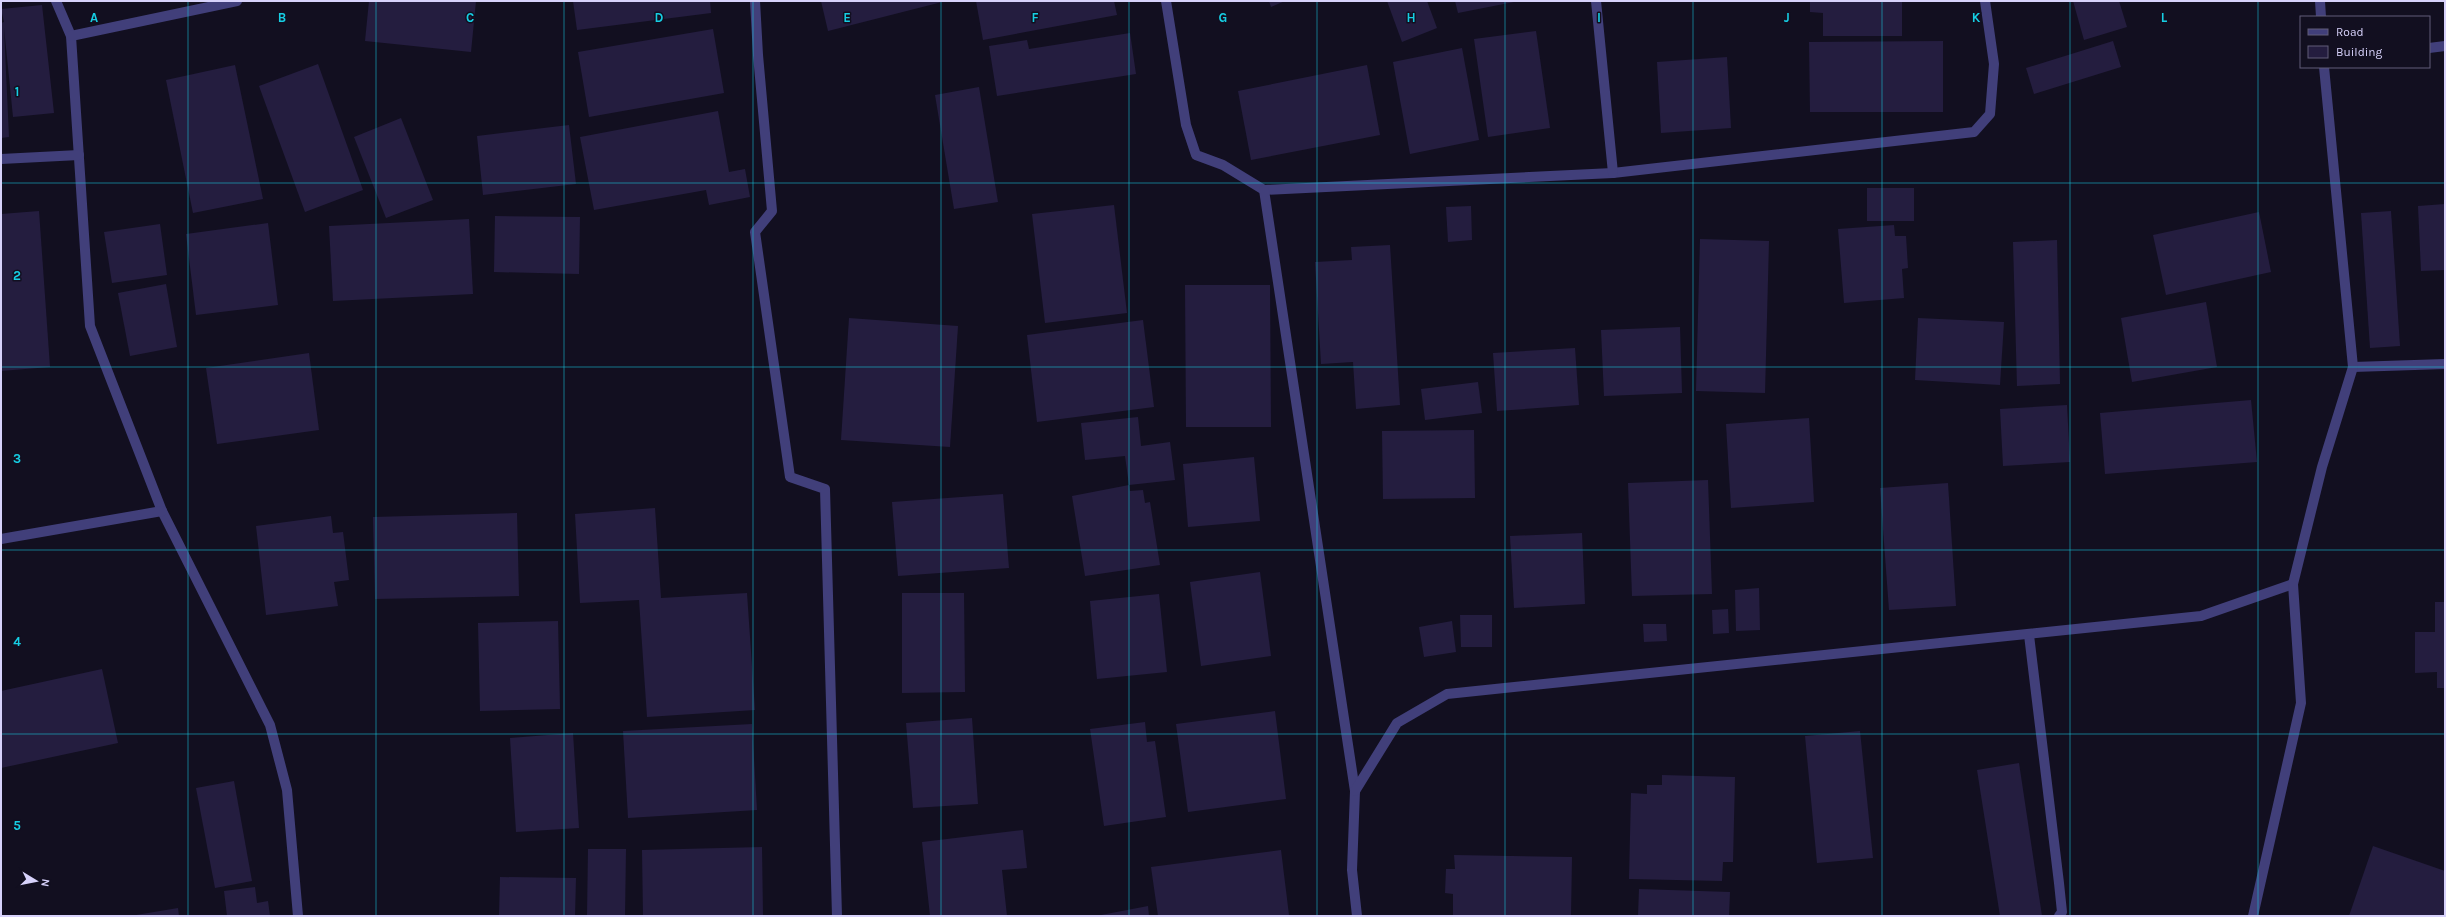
<svg xmlns="http://www.w3.org/2000/svg" width="2446" height="917" font-family="Karla,sans-serif">
<rect width="100%" height="100%" fill="#120f20"/>
<g fill="#241d3f">
<polygon points="369,1 476,1 471,52 365,41"/>
<polygon points="573,1 710,1 711,13 577,30"/>
<polygon points="821,1 942,1 942,2 828,31"/>
<polygon points="976,1 1114,1 1117,15 983,40"/>
<polygon points="1269,1 1285,1 1271,7"/>
<polygon points="1387,1 1427,1 1437,28 1402,42"/>
<polygon points="1455,1 1514,1 1514,2 1458,13"/>
<polygon points="1810,1 1902,1 1902,36 1823,36 1823,13 1810,12"/>
<polygon points="2073,1 2119,1 2127,27 2084,40"/>
<polygon points="42,5 54,113 13,117 4,28 9,137 1,138 1,23 4,22 1,9"/>
<polygon points="713,29 724,93 589,117 578,52"/>
<polygon points="1536,31 1550,128 1488,137 1474,39"/>
<polygon points="1130,33 1136,74 997,96 989,46 1027,40 1029,49"/>
<polygon points="1943,41 1943,112 1810,112 1809,42"/>
<polygon points="2113,41 2121,67 2034,94 2026,68"/>
<polygon points="1462,48 1479,140 1410,154 1393,62"/>
<polygon points="1727,57 1731,128 1661,133 1657,62"/>
<polygon points="318,64 363,190 305,212 259,86"/>
<polygon points="235,65 263,199 193,213 166,80"/>
<polygon points="1367,65 1380,135 1251,160 1238,91"/>
<polygon points="979,87 998,202 954,209 935,95"/>
<polygon points="718,111 729,172 745,169 750,197 709,205 706,190 594,210 580,137"/>
<polygon points="401,118 433,200 386,218 354,137"/>
<polygon points="569,125 576,184 483,195 477,136"/>
<rect x="1867" y="188" width="47" height="33"/>
<polygon points="2445,204 2445,270 2421,271 2418,206"/>
<polygon points="1114,205 1127,313 1045,323 1032,214"/>
<polygon points="1471,206 1472,240 1448,242 1446,207"/>
<polygon points="39,211 50,367 1,371 1,214"/>
<polygon points="2391,211 2400,346 2370,348 2361,213"/>
<polygon points="2259,212 2271,272 2166,295 2153,235"/>
<polygon points="495,216 580,217 579,274 494,272"/>
<polygon points="469,219 473,294 333,301 329,226"/>
<polygon points="268,223 278,305 196,315 186,234"/>
<polygon points="160,224 167,275 112,283 104,232"/>
<polygon points="1894,225 1895,236 1906,236 1908,268 1902,269 1904,298 1844,303 1838,229"/>
<polygon points="1700,239 1769,241 1765,393 1696,391"/>
<polygon points="2057,240 2060,384 2017,386 2013,242"/>
<polygon points="1390,245 1400,405 1356,409 1353,362 1321,364 1315,262 1352,260 1351,247"/>
<polygon points="166,284 177,347 130,356 118,293"/>
<polygon points="1185,285 1270,285 1271,427 1186,427"/>
<polygon points="2206,302 2217,367 2132,382 2121,318"/>
<polygon points="849,318 958,326 950,447 841,440"/>
<polygon points="1918,318 2004,322 2000,385 1915,380"/>
<polygon points="1143,320 1154,407 1037,422 1027,335"/>
<polygon points="1680,327 1682,393 1604,396 1601,330"/>
<polygon points="1575,348 1579,405 1497,411 1493,353"/>
<polygon points="309,353 319,430 217,444 206,368"/>
<polygon points="1478,382 1482,413 1425,420 1421,389"/>
<polygon points="2251,400 2257,462 2105,474 2100,413"/>
<polygon points="2067,405 2070,462 2003,466 2000,409"/>
<polygon points="1138,417 1141,446 1170,442 1175,480 1129,485 1125,456 1085,460 1081,423"/>
<polygon points="1809,418 1814,502 1731,508 1726,424"/>
<polygon points="1474,430 1475,498 1383,499 1382,431"/>
<polygon points="1254,457 1260,521 1188,527 1183,464"/>
<polygon points="1708,480 1712,594 1632,596 1628,483"/>
<polygon points="1948,483 1956,606 1889,610 1880,488"/>
<polygon points="1129,485 1130,491 1143,490 1145,503 1150,502 1160,565 1085,576 1072,496"/>
<polygon points="1003,494 1009,568 898,576 892,502"/>
<polygon points="655,508 661,598 747,593 755,710 647,717 639,600 580,603 575,514"/>
<polygon points="517,513 519,596 375,599 373,517"/>
<polygon points="331,516 333,533 343,532 349,580 334,582 338,606 266,615 256,526"/>
<polygon points="1582,533 1585,604 1514,608 1510,536"/>
<polygon points="1260,572 1271,656 1201,666 1190,582"/>
<polygon points="1759,588 1760,630 1736,631 1735,590"/>
<polygon points="902,593 964,593 965,692 902,693"/>
<polygon points="1159,594 1167,672 1097,679 1090,601"/>
<polygon points="2435,602 2445,602 2445,688 2437,688 2437,672 2415,673 2415,632 2435,632"/>
<polygon points="1728,609 1729,633 1713,634 1712,610"/>
<polygon points="1460,615 1492,615 1492,647 1461,647"/>
<polygon points="558,621 560,709 480,711 478,623"/>
<polygon points="1452,621 1456,652 1424,657 1419,627"/>
<polygon points="1643,624 1666,624 1667,641 1644,642"/>
<polygon points="102,669 118,743 1,768 1,691"/>
<polygon points="1275,711 1286,799 1188,812 1176,724"/>
<polygon points="972,718 978,804 913,808 906,723"/>
<polygon points="1145,722 1147,742 1155,741 1166,817 1104,826 1090,729"/>
<polygon points="752,724 757,810 628,818 623,731"/>
<polygon points="1860,731 1873,858 1817,863 1805,736"/>
<polygon points="573,733 579,828 516,832 510,738"/>
<polygon points="2019,763 2042,916 2000,916 1977,770"/>
<polygon points="1662,775 1735,777 1733,862 1723,862 1722,881 1629,879 1631,793 1647,794 1647,785 1662,785"/>
<polygon points="234,781 252,881 215,888 196,788"/>
<polygon points="1023,830 1027,868 1002,870 1007,916 930,916 922,842"/>
<polygon points="2373,846 2445,871 2445,916 2349,916"/>
<polygon points="762,847 763,916 643,916 642,850"/>
<polygon points="588,849 626,849 625,916 587,916"/>
<polygon points="1281,850 1289,915 1158,916 1151,867"/>
<polygon points="1454,855 1572,857 1571,916 1453,916 1453,894 1445,893 1446,869 1455,869"/>
<polygon points="500,877 576,878 575,916 499,916"/>
<polygon points="255,887 257,903 268,901 270,916 227,916 224,891"/>
<polygon points="1639,889 1730,892 1729,916 1638,916"/>
<polygon points="1148,906 1149,916 1101,916 1101,915"/>
<polygon points="178,908 179,916 136,916 136,915"/>
</g>
<g fill="none" stroke-linecap="round" stroke-linejoin="round">
<g stroke="#413f7a" stroke-width="10">
<polyline points="56,1 71,36 90,326 162,511 270,725 287,790 298,916"/>
<polyline points="755,1 758,55 772,211 755,232 790,477 825,489 837,916"/>
<polyline points="1166,1 1186,125 1196,155 1223,165 1264,190 1613,173 1974,132 1990,114 1994,64 1985,1"/>
<polyline points="1596,1 1613,173"/>
<polyline points="2320,1 2321,17"/>
<polyline points="71,36 237,1"/>
<polyline points="2429,48 2445,46"/>
<polyline points="1,159 79,155"/>
<polyline points="1264,190 1355,791 1352,870 1357,916"/>
<polyline points="2353,367 2445,364"/>
<polyline points="1,539 162,511"/>
<polyline points="2029,635 2059,883 2062,912 2059,916"/>
<polyline points="1355,791 1397,723 1447,694 2201,616 2293,584"/>
<polyline points="2253,916 2301,703 2293,584 2322,467 2353,367 2324,67"/>
</g>
</g>
<path fill="none" stroke="#16cee3" stroke-width="1" stroke-opacity="0.55" d="M188 1V916M376 1V916M564 1V916M753 1V916M941 1V916M1129 1V916M1317 1V916M1505 1V916M1693 1V916M1882 1V916M2070 1V916M2258 1V916M1 183H2445M1 367H2445M1 550H2445M1 734H2445"/>
<g font-size="13" text-anchor="middle" font-weight="bold" fill="#16cee3" stroke="#120f20" stroke-width="3" stroke-linejoin="round" paint-order="stroke">
<text x="94" y="22">A</text>
<text x="282" y="22">B</text>
<text x="470" y="22">C</text>
<text x="659" y="22">D</text>
<text x="847" y="22">E</text>
<text x="1035" y="22">F</text>
<text x="1223" y="22">G</text>
<text x="1411" y="22">H</text>
<text x="1599" y="22">I</text>
<text x="1787" y="22">J</text>
<text x="1976" y="22">K</text>
<text x="2164" y="22">L</text>
<text x="17" y="96">1</text>
<text x="17" y="280">2</text>
<text x="17" y="463">3</text>
<text x="17" y="646">4</text>
<text x="17" y="830">5</text>
</g>
<rect width="2446" height="917" fill="none" stroke="#d7d2fb" stroke-width="4"/>
<rect x="2300" y="16" width="130" height="52" fill="#120f20" stroke="#615d78"/>
<rect x="2308" y="29" width="20" height="6" fill="#413f7a" stroke="#615d78"/>
<text x="2336" y="36" font-size="12" fill="#d7d2fb">Road</text>
<rect x="2308" y="46" width="20" height="12" fill="#241d3f" stroke="#615d78"/>
<text x="2336" y="56" font-size="12" fill="#d7d2fb">Building</text>
<g transform="translate(36 881) rotate(100)" stroke="#120f20" stroke-width="3" paint-order="stroke">
<path d="M0-3L7 15L0 10L-7 15Z" fill="#d7d2fb"/>
<text y="-6" font-size="11" font-weight="bold" text-anchor="middle" fill="#d7d2fb">N</text>
</g>
</svg>
